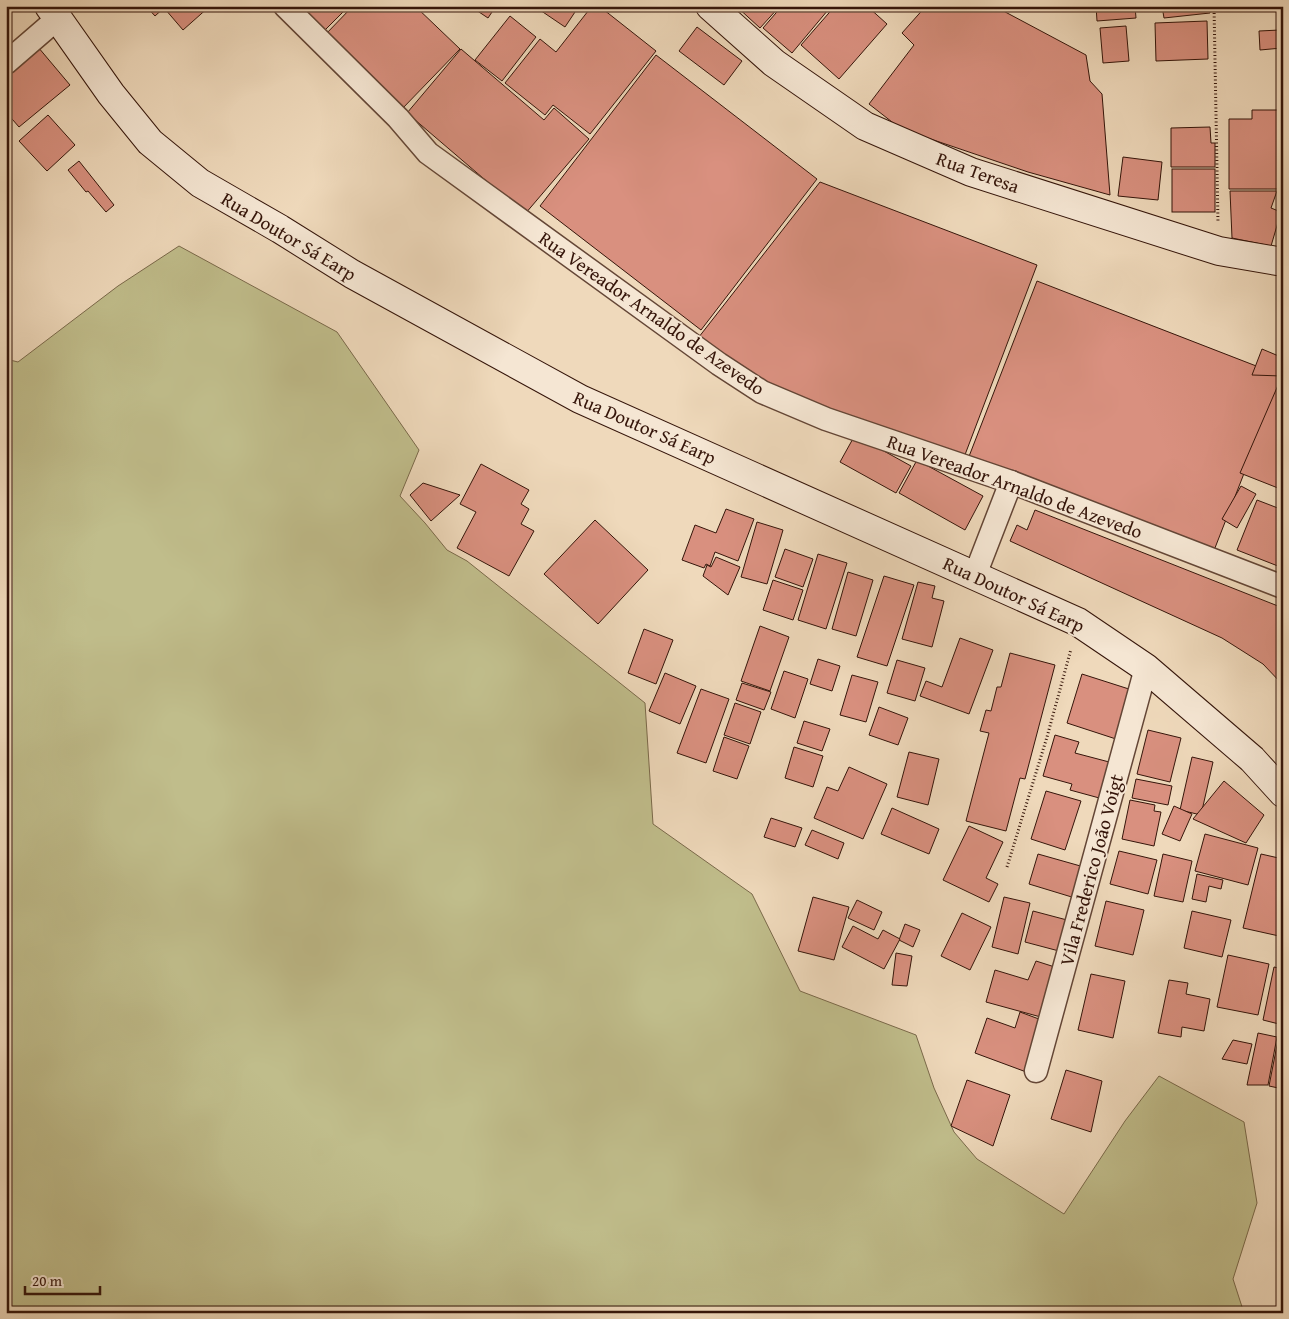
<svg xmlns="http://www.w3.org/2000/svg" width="1289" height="1319" font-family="'Gentium Book Plus',serif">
<rect width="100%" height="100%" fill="#efd9bb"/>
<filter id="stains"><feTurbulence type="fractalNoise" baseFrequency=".004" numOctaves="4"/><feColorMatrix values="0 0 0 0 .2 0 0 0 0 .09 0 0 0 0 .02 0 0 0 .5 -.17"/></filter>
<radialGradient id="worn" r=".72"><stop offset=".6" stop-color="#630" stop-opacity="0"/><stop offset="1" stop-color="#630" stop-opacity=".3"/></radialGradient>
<polygon fill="#c0bd8b" stroke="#7a694a" points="179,246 337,332 419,450 400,496 425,523 447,550 467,561 645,703 653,824 752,894 800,991 916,1035 934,1088 954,1132 977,1159 1064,1214 1125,1121 1159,1076 1244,1122 1257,1203 1233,1279 1244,1313 6,1313 6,359 18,362 118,286"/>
<g fill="#d9907f" stroke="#35150a">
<polygon points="146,6 166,6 155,16"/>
<polygon points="169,6 210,6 183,30 165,9"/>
<polygon points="295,6 349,6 322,33"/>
<polygon points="353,6 415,6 460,49 401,110 324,36"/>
<polygon points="470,6 496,6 488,18"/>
<polygon points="534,6 579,6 565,27"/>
<polygon points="592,6 599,6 656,51 590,134 553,105 545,115 505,83 540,39 556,52"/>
<polygon points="736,6 780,6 760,28"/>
<polygon points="782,6 824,6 828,10 792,53 763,28"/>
<polygon points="835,6 867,6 887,24 839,79 801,45"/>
<polygon points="926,6 994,6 1086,55 1090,81 1102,94 1110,195 1028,172 901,129 869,104 914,45 902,33"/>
<polygon points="1096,6 1135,6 1136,18 1097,21"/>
<polygon points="1162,6 1209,6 1210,13 1164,18"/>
<polygon points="510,16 536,37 502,81 475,60"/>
<polygon points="1207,21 1208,59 1156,61 1155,23"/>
<polygon points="1126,26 1129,61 1103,63 1100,28"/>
<polygon points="697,27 742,61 724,85 679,51"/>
<polygon points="1280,30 1282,48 1260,50 1259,31"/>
<polygon points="38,47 70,85 19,127 6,112 6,74"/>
<polygon points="461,49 544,120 554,108 589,139 525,214 407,113"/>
<polygon points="656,55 817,179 701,330 540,206"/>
<polygon points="1252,110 1280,110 1279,189 1229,189 1229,119 1252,119"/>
<polygon points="48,115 75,145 47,171 19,141"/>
<polygon points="1210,127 1211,143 1215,143 1215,167 1171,167 1171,128"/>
<polygon points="1123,157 1162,162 1158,200 1118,196"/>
<polygon points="79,161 114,205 106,212 88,191 86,192 68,170"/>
<rect x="1172" y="169" width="43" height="43"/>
<polygon points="1283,181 1283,217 1281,217"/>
<polygon points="820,182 1037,265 963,460 770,387 695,342"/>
<polygon points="1230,191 1277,191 1271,208 1281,212 1271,246 1232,238"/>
<polygon points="1037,281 1282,376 1213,553 968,459"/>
<polygon points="1262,349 1281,357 1283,353 1283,490 1240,473 1282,376 1252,375"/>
<polygon points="855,435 911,466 896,493 840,462"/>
<polygon points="917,460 983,496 965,530 899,493"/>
<polygon points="481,464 529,490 521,504 529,509 521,524 534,531 509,576 457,548 476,512 460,504"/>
<polygon points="423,483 460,495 431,521 410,495"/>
<polygon points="1241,486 1256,494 1237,528 1222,519"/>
<polygon points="1257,500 1283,510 1283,568 1237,550"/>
<polygon points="726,509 754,519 738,561 715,552 710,566 706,564 704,568 682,560 695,525 716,533"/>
<polygon points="1035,510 1283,608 1283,685 1263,664 1222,638 1010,541 1017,525 1027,530"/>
<polygon points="595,520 648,570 598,624 544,574"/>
<polygon points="757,522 783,530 767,584 741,577"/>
<polygon points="785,549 813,559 803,587 775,577"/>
<polygon points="818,554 847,563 826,629 798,620"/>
<polygon points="716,557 740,567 728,595 703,576 707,565 711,567"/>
<polygon points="848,572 873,580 856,636 832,629"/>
<polygon points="884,576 914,585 887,666 857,657"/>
<polygon points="773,580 803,590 793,620 763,610"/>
<polygon points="918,582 935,586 932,598 944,601 932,647 902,639"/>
<polygon points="760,626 789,637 770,691 741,681"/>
<polygon points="644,629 673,640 656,684 628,673"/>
<polygon points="960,638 993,650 969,714 920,696 926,681 942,687"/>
<polygon points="1010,653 1055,665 1025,779 1020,778 1006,831 966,821 989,733 980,731 986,710 991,711 997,687 1001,687"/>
<polygon points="818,659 840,666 832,691 810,684"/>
<polygon points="897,660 925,668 915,701 887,693"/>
<polygon points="784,671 808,679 795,718 771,709"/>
<polygon points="665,673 696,686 680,724 649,711"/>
<polygon points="1082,674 1132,690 1116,739 1067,723"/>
<polygon points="852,675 878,682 866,722 840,715"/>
<polygon points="742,683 771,692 764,710 736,700"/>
<polygon points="701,689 729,699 706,763 677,753"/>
<polygon points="735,703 761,712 750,744 724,735"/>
<polygon points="879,707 908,718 898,745 869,735"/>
<polygon points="804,721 830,729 822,751 797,743"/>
<polygon points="1148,730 1181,738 1170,782 1137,774"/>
<polygon points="1055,735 1079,742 1075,753 1113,763 1103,799 1070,790 1072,784 1043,776"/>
<polygon points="724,737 749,746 737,779 713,771"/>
<polygon points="794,747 823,756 813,787 785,778"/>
<polygon points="909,752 939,759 928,805 897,797"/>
<polygon points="1192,757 1213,762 1201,815 1180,810"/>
<polygon points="849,767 887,784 863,839 814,818 827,787 838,791"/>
<polygon points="1136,779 1172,786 1168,805 1132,798"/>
<polygon points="1224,781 1264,815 1246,843 1193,819"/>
<polygon points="1046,791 1081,801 1065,850 1031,839"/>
<polygon points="1130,800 1155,805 1154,811 1161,812 1154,846 1122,839"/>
<polygon points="1174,806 1192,814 1180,841 1162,834"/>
<polygon points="892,808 939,829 929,854 881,834"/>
<polygon points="771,818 802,828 795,847 764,837"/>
<polygon points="969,826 1003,842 986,878 998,884 989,902 943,880"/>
<polygon points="812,830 844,843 838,859 805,845"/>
<polygon points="1205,834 1258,848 1248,885 1195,871"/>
<polygon points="1119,851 1157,860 1148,894 1110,884"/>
<polygon points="1038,854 1084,867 1075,898 1029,884"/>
<polygon points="1163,854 1192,861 1183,902 1154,896"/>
<polygon points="1261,854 1283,859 1283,922 1279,936 1243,928"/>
<polygon points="1197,874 1223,880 1221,889 1209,886 1206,902 1192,899"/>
<polygon points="813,897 849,907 834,960 798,951"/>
<polygon points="1004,897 1030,903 1018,954 992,947"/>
<polygon points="857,900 882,912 874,930 848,918"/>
<polygon points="1106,901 1144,910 1133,955 1095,946"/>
<polygon points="1033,911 1067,920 1059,951 1025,942"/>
<polygon points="1192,911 1231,920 1222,957 1184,948"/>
<polygon points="962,913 991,927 970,970 941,956"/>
<polygon points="905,924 920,930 913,947 899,940"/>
<polygon points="853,926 878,939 883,930 900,939 884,969 842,947"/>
<polygon points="896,953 912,956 907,986 892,985"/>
<polygon points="1228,955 1269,964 1258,1015 1217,1007"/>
<polygon points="1036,961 1061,969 1048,1019 986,1002 995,970 1028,980"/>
<polygon points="1274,967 1283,969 1283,1025 1263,1020"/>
<polygon points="1091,974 1125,981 1113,1038 1078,1030"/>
<polygon points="1169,980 1188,983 1186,994 1210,999 1204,1031 1182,1027 1181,1037 1158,1033"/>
<polygon points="1020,1012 1047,1022 1029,1073 975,1053 987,1018 1015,1028"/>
<polygon points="1258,1033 1277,1037 1268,1085 1247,1085"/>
<polygon points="1233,1040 1252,1044 1247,1064 1222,1059"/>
<polygon points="1278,1040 1283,1042 1283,1089 1269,1086"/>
<polygon points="1066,1070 1102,1081 1091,1132 1051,1119"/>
<polygon points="967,1080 1010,1095 993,1146 951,1126"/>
</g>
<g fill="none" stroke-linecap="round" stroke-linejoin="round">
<g stroke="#644636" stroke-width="25">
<g id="street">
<polyline points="285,6 398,118 428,153 719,364 762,392 826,419 1011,482 1283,587"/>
<polyline points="6,63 57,19"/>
<polyline points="975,575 1011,482"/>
<polyline points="1036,1071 1146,668"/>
</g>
</g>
<g stroke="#35150a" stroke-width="30">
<g id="secondary">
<polyline points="49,6 111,94 150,142 200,183 280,229 352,274 580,399 1078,622 1146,668 1252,759 1283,793"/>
<polyline points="710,6 774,63 865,126 971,172 1219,251 1283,262"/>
</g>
</g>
<g stroke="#35150a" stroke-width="3" stroke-dasharray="1 2.5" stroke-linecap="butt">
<polyline points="1214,6 1218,223"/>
<polyline points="1007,867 1047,737 1071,649"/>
</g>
<use href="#street" stroke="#f5e6d3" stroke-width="22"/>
<use href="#secondary" stroke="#f5e6d3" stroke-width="28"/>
</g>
<g text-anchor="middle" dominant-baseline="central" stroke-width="4" stroke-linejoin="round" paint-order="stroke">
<g font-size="19" fill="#35150a" stroke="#f5e6d3">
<text transform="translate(978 172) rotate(20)">Rua Teresa</text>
<text transform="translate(289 236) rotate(31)">Rua Doutor Sá Earp</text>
<text transform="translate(652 313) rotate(35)">Rua Vereador Arnaldo de Azevedo</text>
<text transform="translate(645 427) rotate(24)">Rua Doutor Sá Earp</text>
<text transform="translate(1015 486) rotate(20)">Rua Vereador Arnaldo de Azevedo</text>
<text transform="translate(1014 594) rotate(25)">Rua Doutor Sá Earp</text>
<text transform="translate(1091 870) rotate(-75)">Vila Frederico João Voigt</text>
</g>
</g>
<rect width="1289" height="1319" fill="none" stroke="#efd9bb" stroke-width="25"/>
<rect x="8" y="8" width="1274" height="1304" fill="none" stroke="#35150a" stroke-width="2.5"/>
<rect x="12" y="12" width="1264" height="1294" fill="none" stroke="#35150a"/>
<path d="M25 1286v8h75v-8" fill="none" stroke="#35150a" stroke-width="2.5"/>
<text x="32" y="1286" font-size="15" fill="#35150a" stroke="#f5e6d3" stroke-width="4" paint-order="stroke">20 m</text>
<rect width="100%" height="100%" filter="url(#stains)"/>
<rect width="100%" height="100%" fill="url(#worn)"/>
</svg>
